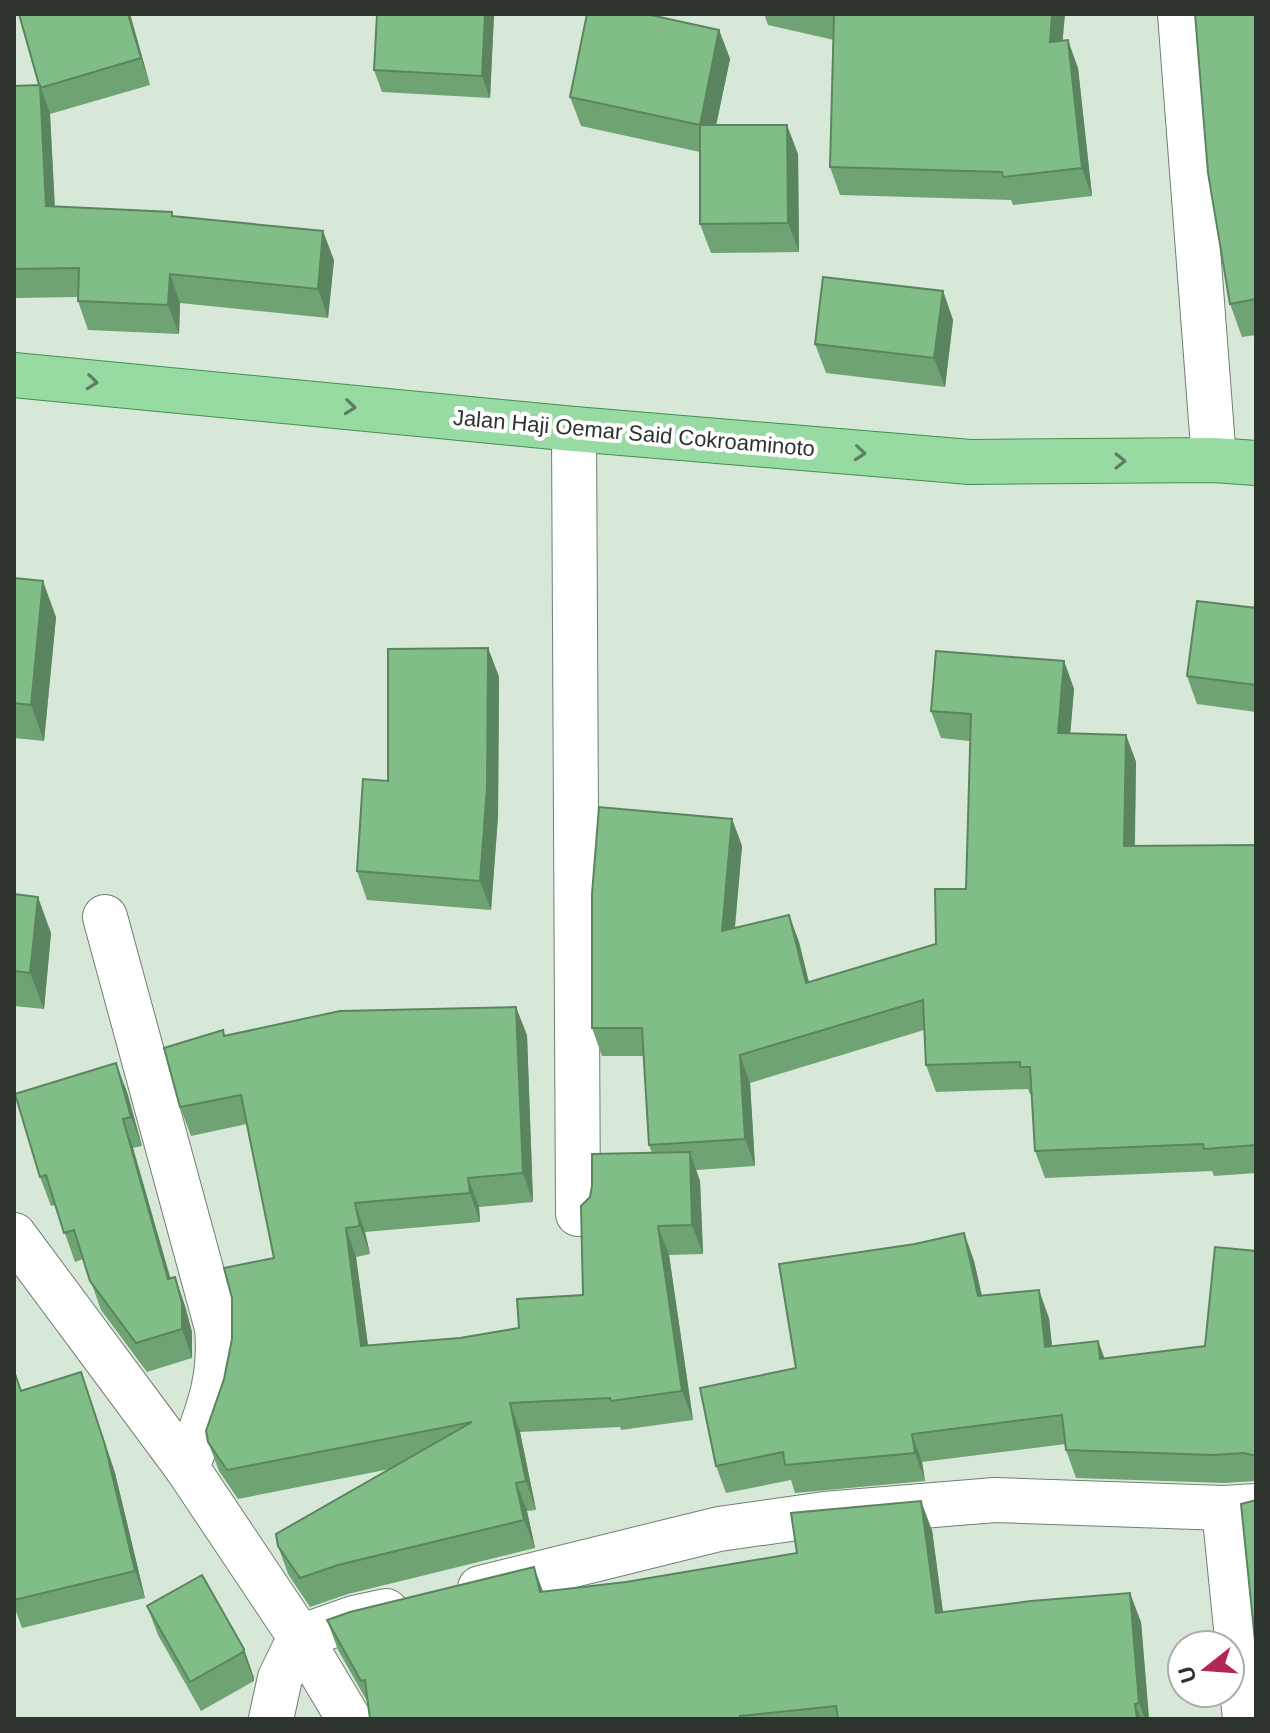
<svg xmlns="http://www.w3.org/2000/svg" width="1270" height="1733" font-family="Helvetica,sans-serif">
<rect width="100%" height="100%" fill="#d7e8d8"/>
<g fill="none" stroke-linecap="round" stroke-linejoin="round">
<g stroke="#717f71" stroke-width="46">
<g id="minor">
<polyline points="1180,14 1214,460"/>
<polyline points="574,429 578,1214"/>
<path d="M105 917 217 1328C222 1384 205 1417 187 1468"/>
<polyline points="14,1235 187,1468 300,1637 349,1719"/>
<polyline points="1224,1508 1245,1719"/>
<polyline points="480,1588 719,1529 825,1514 995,1500 1224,1508 1256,1506"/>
<polyline points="271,1719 280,1678 300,1637 354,1618 386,1611"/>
</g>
</g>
<g stroke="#448f51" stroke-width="46">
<polyline id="major" points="14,375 574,429 970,462 1214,460 1256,463"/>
</g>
<use href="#minor" stroke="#fff" stroke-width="44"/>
<use href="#major" stroke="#97daa2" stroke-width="44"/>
</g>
<g fill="#6fa374">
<polygon points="130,14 150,85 50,114 55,207 173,216 334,260 328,318 180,303 179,334 88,330 78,301 78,297 14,298 14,86 40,85"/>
<polygon points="494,14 490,98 382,92 374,70"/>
<polygon points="764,14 1065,14 1062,41 1078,68 1092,196 1013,205 1011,200 840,195 830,167 834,40 768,25"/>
<polygon points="1256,14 1256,335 1242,337 1230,304"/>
<polygon points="719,30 730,59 716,125 798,154 799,252 711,253 700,224 700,152 581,126 570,97"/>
<polygon points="943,291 953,320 945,387 826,373 815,344"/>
<polygon points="14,578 56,617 44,741 14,738"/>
<polygon points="1256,608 1256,712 1197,704 1187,676"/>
<polygon points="488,648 499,677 498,816 491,910 367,900 357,871"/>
<polygon points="1064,661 1074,689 1070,734 1126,735 1136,762 1135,846 1256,845 1256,1173 1214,1176 1212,1171 1045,1178 1035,1151 1031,1094 1030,1094 1028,1089 936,1092 926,1065 924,1030 750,1083 755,1166 696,1170 700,1181 703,1254 669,1255 693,1420 621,1430 620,1427 520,1432 536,1510 527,1511 535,1548 348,1594 310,1607 288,1574 278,1546 390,1469 238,1499 219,1471 208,1442 274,1258 247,1124 191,1136 180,1107 225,1035 527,1035 533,1202 479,1207 480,1222 365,1232 370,1254 356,1257 368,1346 460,1338 519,1328 583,1295 652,1153 649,1145 644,1056 602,1056 592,1028 732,819 742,846 735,928 789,915 799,942 809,983 936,944 966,889 970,741 941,738 931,711"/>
<polygon points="14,894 51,933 44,1009 14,1006"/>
<polygon points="127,1092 142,1146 133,1148 170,1278 175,1277 185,1306 192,1332 192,1358 147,1372 101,1310 83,1259 75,1262 55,1205 51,1206 40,1177"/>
<polygon points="964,1233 974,1261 982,1296 1049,1318 1052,1346 1098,1341 1105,1359 1205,1346 1256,1251 1256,1481 1224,1483 1076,1478 1066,1450 1066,1444 922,1462 925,1481 795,1493 791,1480 726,1493 716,1466 796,1368 915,1244"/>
<polygon points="14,1370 21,1390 81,1372 115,1473 145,1598 22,1628 14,1606"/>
<polygon points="932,1530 943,1612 1141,1622 1149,1719 370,1719 368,1703 338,1650 327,1620 626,1582"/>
<polygon points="147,1606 244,1649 254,1678 254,1681 201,1711 158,1635"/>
</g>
<g fill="#5a855e">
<polygon points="128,14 130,14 150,85 141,58"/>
<polygon points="485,14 494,14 490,98 482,76"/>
<polygon points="1052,14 1065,14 1060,70 1050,42"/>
<polygon points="719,30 730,59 710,154 700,125"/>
<polygon points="1068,40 1078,68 1092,196 1082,168"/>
<polygon points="40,85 50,114 56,235 46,206"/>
<polygon points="787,125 798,154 799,252 788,223"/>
<polygon points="323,231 334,260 328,318 318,289"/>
<polygon points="170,274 180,303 179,334 168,305"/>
<polygon points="943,291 953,320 945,387 934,358"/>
<polygon points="43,581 56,617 44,741 31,705"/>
<polygon points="488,648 499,677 498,816 491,910 480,881"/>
<polygon points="1064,661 1074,689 1068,761 1058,733"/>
<polygon points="1126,735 1136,762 1134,873 1124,846"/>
<polygon points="732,819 742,846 732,958 722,931"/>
<polygon points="38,897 51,933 44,1009 30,973"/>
<polygon points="789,915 799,942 816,1011 806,983"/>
<polygon points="516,1007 527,1035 533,1202 523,1173"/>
<polygon points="740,1055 750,1083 755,1166 745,1139"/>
<polygon points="116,1063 127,1092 142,1146 131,1117"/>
<polygon points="123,1119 133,1148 179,1308 168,1279"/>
<polygon points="690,1152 700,1181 703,1254 692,1225"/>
<polygon points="468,1178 479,1207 480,1222 470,1193"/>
<polygon points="355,1203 365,1232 370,1254 360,1226"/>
<polygon points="658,1226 669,1255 693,1420 682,1391"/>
<polygon points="346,1228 356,1257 372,1375 361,1346"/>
<polygon points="964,1233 974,1261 988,1324 978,1296"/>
<polygon points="175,1277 185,1306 192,1332 192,1358 182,1329"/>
<polygon points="1039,1290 1049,1318 1055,1374 1045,1347"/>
<polygon points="1098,1341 1108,1369 1100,1359"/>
<polygon points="81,1372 115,1473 145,1598 135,1571"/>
<polygon points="510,1403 520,1432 536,1510 526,1481"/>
<polygon points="912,1434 922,1462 925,1481 915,1453"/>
<polygon points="516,1483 527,1511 535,1548 524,1520"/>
<polygon points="921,1501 932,1530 947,1643 936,1613"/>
<polygon points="534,1567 545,1597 540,1592"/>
<polygon points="1130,1593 1141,1622 1149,1719 1145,1719 1139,1703"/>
<polygon points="244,1649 254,1678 254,1681 243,1652"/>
<polygon points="1135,1704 1141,1719 1137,1719"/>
</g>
<g fill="#81be87" stroke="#5a855e" stroke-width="2">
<polygon points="19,14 128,14 141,58 40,88"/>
<polygon points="377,14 485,14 482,76 374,70"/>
<polygon points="587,14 646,14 719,30 700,125 570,97"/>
<polygon points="831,14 1052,14 1050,42 1068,40 1082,168 1003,177 1002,172 830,167 834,15"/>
<polygon points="1195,14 1256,14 1256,299 1230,304 1208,173"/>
<polygon points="40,85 46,206 172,212 172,216 323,231 318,289 170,274 168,305 78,301 79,268 14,269 14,86"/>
<polygon points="700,125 787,125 788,223 700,224"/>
<polygon points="823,277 943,291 934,358 815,344"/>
<polygon points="14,578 43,581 31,705 14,703"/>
<polygon points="1197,601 1256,608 1256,685 1187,676"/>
<polygon points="488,648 487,787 480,881 357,871 363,779 388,781 388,649"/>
<polygon points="936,651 1064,661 1058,733 1126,735 1124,846 1256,845 1256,1145 1204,1149 1203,1144 1035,1151 1030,1067 1020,1067 1020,1062 926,1065 923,1000 740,1055 745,1139 649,1145 642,1028 592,1028 592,894 599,807 732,819 722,931 789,915 806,983 936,944 935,889 966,889 971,714 931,711"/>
<polygon points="14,894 38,897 30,973 14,971"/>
<polygon points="516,1007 523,1173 468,1178 470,1193 355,1203 360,1226 346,1228 361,1346 460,1338 519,1328 517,1299 583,1295 581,1206 590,1197 592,1186 592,1154 690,1152 692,1225 658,1226 682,1391 611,1401 610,1398 510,1403 526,1481 516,1483 524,1520 338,1565 300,1578 278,1546 276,1534 472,1422 227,1470 208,1442 206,1431 224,1379 232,1339 232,1298 224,1268 274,1258 241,1095 180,1107 164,1048 223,1030 224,1036 340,1011"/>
<polygon points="116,1063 131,1117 123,1119 168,1279 175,1277 182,1303 182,1329 136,1343 90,1281 74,1230 64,1233 46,1175 40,1177 15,1094"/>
<polygon points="964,1233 978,1296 1039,1290 1045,1347 1098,1341 1100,1359 1205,1346 1215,1247 1256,1251 1256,1456 1244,1453 1214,1455 1066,1450 1062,1415 912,1434 915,1453 785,1465 783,1452 716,1466 700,1388 796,1368 779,1264 915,1244"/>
<polygon points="14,1371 21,1391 81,1372 105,1445 135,1571 14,1600"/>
<polygon points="1256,1500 1256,1651 1241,1504"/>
<polygon points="921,1501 936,1613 1031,1601 1130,1593 1139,1703 1135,1704 1137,1719 838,1719 836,1706 740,1716 740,1719 370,1719 365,1680 361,1681 327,1620 350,1612 534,1567 540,1592 626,1582 797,1553 791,1513"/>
<polygon points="202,1575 244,1649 243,1652 190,1682 147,1606"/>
</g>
<defs><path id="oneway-chevron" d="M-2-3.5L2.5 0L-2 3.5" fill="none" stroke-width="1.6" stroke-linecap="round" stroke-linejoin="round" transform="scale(2)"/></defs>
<g stroke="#5d7e62">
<use href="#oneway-chevron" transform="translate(92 382) rotate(6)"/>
<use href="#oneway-chevron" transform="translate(350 407) rotate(6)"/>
<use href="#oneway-chevron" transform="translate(860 453) rotate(5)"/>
<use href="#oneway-chevron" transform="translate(1120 461)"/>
</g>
<g text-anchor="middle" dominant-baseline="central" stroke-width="8" stroke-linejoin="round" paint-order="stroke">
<g font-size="22" fill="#2d332d" stroke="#fff">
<text transform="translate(634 433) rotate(5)">Jalan Haji Oemar Said Cokroaminoto</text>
</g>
</g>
<rect width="1270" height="1733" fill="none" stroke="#2d332d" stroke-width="32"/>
<g transform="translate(1206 1669) rotate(253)"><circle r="38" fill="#ffffff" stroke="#abadab" stroke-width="2"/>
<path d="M0-6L14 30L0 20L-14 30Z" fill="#b52658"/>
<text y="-12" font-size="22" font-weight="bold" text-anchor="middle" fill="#2d332d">U</text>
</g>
</svg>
